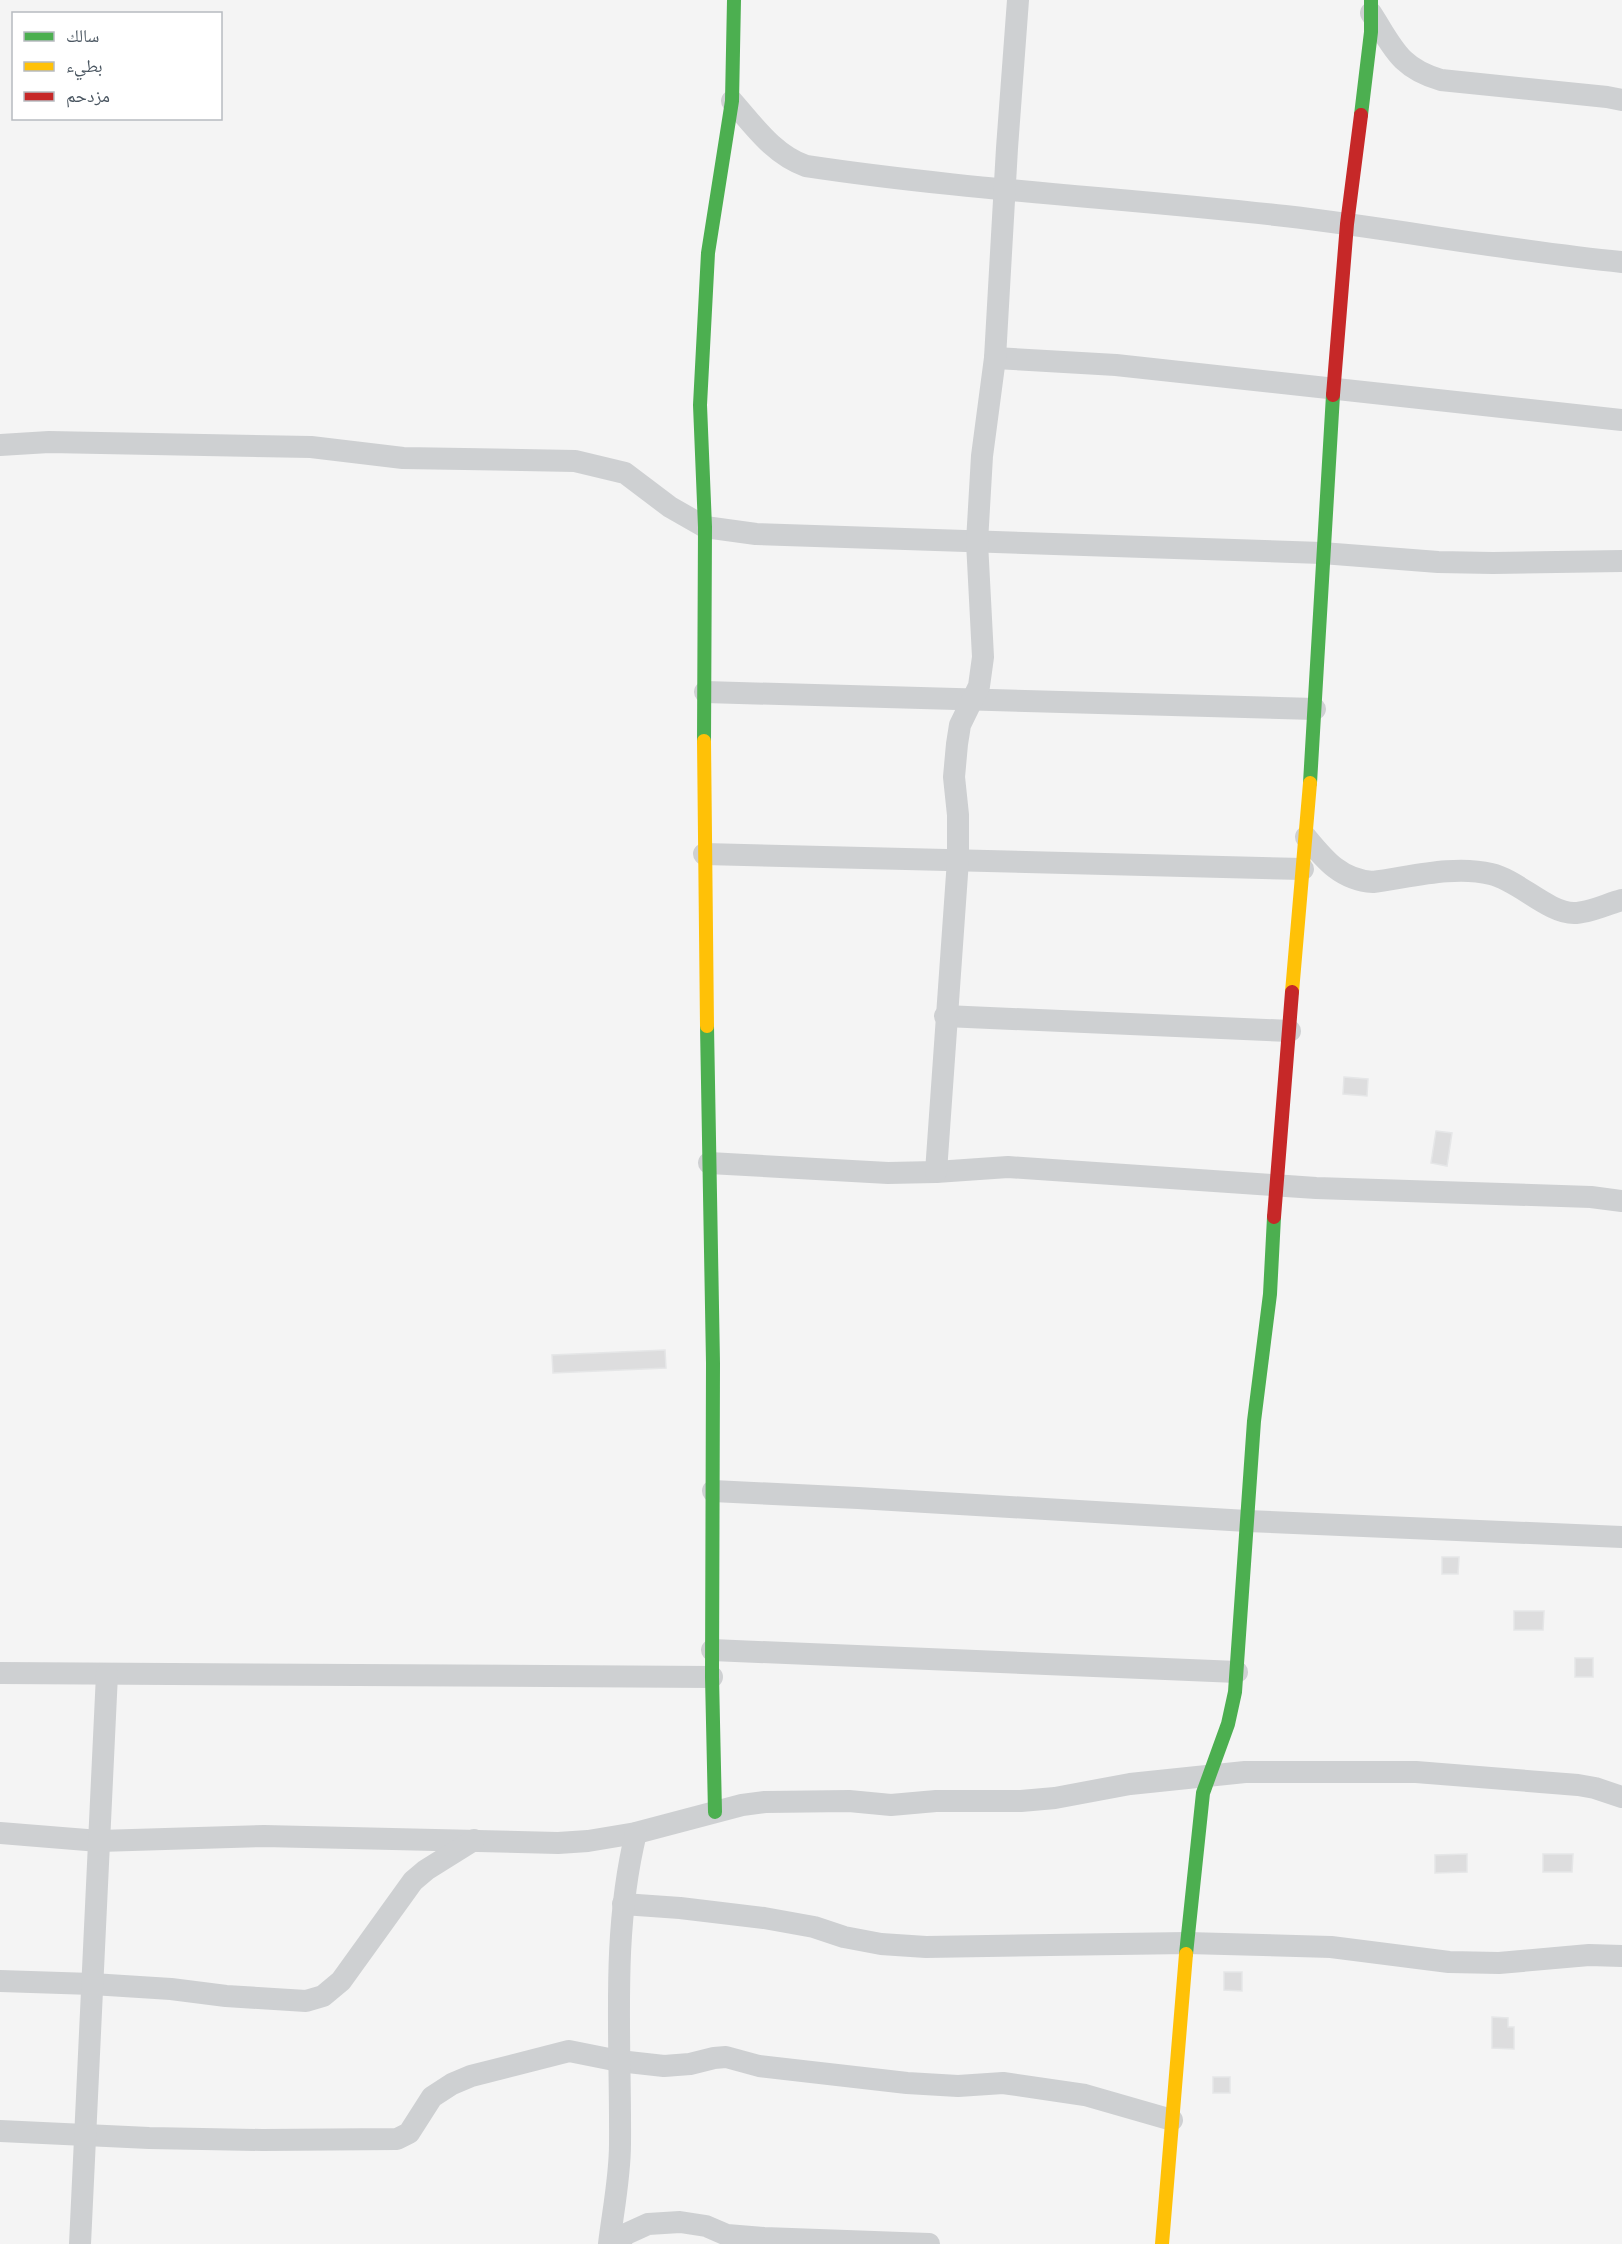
<svg xmlns="http://www.w3.org/2000/svg" width="1622" height="2244" font-family="Figtree,'Noto Naskh Arabic',sans-serif">
<rect width="100%" height="100%" fill="#f4f4f4"/>
<g fill="#ddddde" stroke="#e5e6e7" stroke-width="1.5">
<polygon points="1344,1077 1368,1079 1367,1096 1343,1094"/>
<polygon points="1436,1131 1452,1133 1447,1166 1431,1163"/>
<polygon points="665,1350 666,1368 553,1373 552,1355"/>
<polygon points="1442,1557 1459,1557 1458,1574 1442,1574"/>
<polygon points="1514,1611 1544,1611 1543,1630 1514,1630"/>
<rect x="1575" y="1658" width="18" height="19"/>
<polygon points="1467,1854 1467,1872 1435,1873 1435,1855"/>
<polygon points="1543,1854 1573,1854 1572,1872 1543,1872"/>
<polygon points="1224,1972 1242,1972 1242,1991 1224,1990"/>
<polygon points="1492,2017 1508,2018 1508,2027 1514,2027 1514,2049 1492,2048"/>
<rect x="1213" y="2077" width="17" height="16"/>
</g>
<g fill="none" stroke-linecap="round" stroke-linejoin="round">
<g stroke="#ced0d2" stroke-width="22">
<path d="M1371 13C1393 47 1399 68 1441 80L1607 97 1622 100"/>
<path d="M732 101C754 126 774 155 806 166 965 190 1126 198 1285 216 1397 229 1509 251 1622 262"/>
<polyline points="995,358 1116,365 1622,420"/>
<polyline points="0,445 49,442 311,447 403,458 575,461 625,473 670,507 705,527 756,534 1322,553 1438,562 1493,563 1622,561"/>
<polyline points="705,692 1315,709"/>
<path d="M1306 837C1325 860 1341 880 1373 882 1411 877 1454 865 1491 874 1518 880 1548 913 1574 913 1589 913 1607 904 1622 900"/>
<polyline points="704,854 1303,869"/>
<polyline points="945,1016 1290,1031"/>
<polyline points="709,1163 888,1173 936,1172 1008,1167 1316,1188 1591,1197 1622,1201"/>
<polyline points="936,1172 958,860 958,815 954,777 957,744 960,725 979,686 983,657 977,542 982,456 995,358 1007,148 1018,0"/>
<polyline points="713,1491 858,1498 1247,1521 1622,1537"/>
<polyline points="712,1650 1237,1672"/>
<polyline points="0,1673 712,1677"/>
<polyline points="0,1833 99,1841 264,1836 558,1843 588,1841 636,1833 742,1805 765,1802 849,1801 891,1805 936,1801 1021,1801 1055,1798 1130,1784 1245,1772 1416,1772 1578,1785 1595,1788 1622,1797"/>
<polyline points="623,1904 680,1908 764,1918 814,1927 844,1937 881,1944 926,1947 1187,1943 1331,1947 1449,1962 1499,1963 1589,1955 1622,1956"/>
<polyline points="0,1981 92,1984 171,1989 226,1996 306,2001 323,1996 341,1981 413,1881 426,1870 474,1840"/>
<polyline points="0,2131 149,2138 262,2140 397,2139 409,2133 432,2097 452,2084 471,2076 569,2051 619,2061 664,2066 690,2064 714,2058 726,2057 759,2066 907,2083 958,2086 1003,2083 1085,2095 1172,2120"/>
<polyline points="80,2244 107,1674"/>
<path d="M609 2244C613 2211 620 2177 620 2144 621 2040 611 1935 636 1833"/>
<polyline points="617,2244 626,2234 648,2224 680,2222 706,2226 727,2235 764,2238 929,2244"/>
</g>
<g stroke="#4caf50" stroke-width="14">
<polyline points="1361,115 1371,32 1371,0"/>
<polyline points="704,741 705,527 700,405 708,253 732,101 734,0"/>
<polyline points="1310,783 1333,395"/>
<polyline points="707,1026 713,1363 712,1677 715,1812"/>
<polyline points="1186,1954 1203,1793 1228,1724 1235,1692 1254,1421 1270,1294 1274,1217"/>
</g>
<g stroke="#ffc107" stroke-width="14">
<polyline points="704,741 707,1026"/>
<polyline points="1292,992 1310,783"/>
<polyline points="1162,2244 1186,1954"/>
</g>
<g stroke="#c62828" stroke-width="14">
<polyline points="1333,395 1347,224 1361,115"/>
<polyline points="1274,1217 1292,992"/>
</g>
</g>
<rect x="12" y="12" width="210" height="108" fill="#ffffff" stroke="#b7bbc0" stroke-width="1.5"/>
<rect x="24" y="32" width="30" height="9" fill="#4caf50" stroke="#b7bbc0" stroke-width="1.5"/>
<text x="66" y="42" font-size="18" fill="#4a5661">سالك</text>
<rect x="24" y="62" width="30" height="9" fill="#ffc107" stroke="#b7bbc0" stroke-width="1.5"/>
<text x="66" y="72" font-size="18" fill="#4a5661">بطيء</text>
<rect x="24" y="92" width="30" height="9" fill="#c62828" stroke="#b7bbc0" stroke-width="1.5"/>
<text x="66" y="102" font-size="18" fill="#4a5661">مزدحم</text>
</svg>
